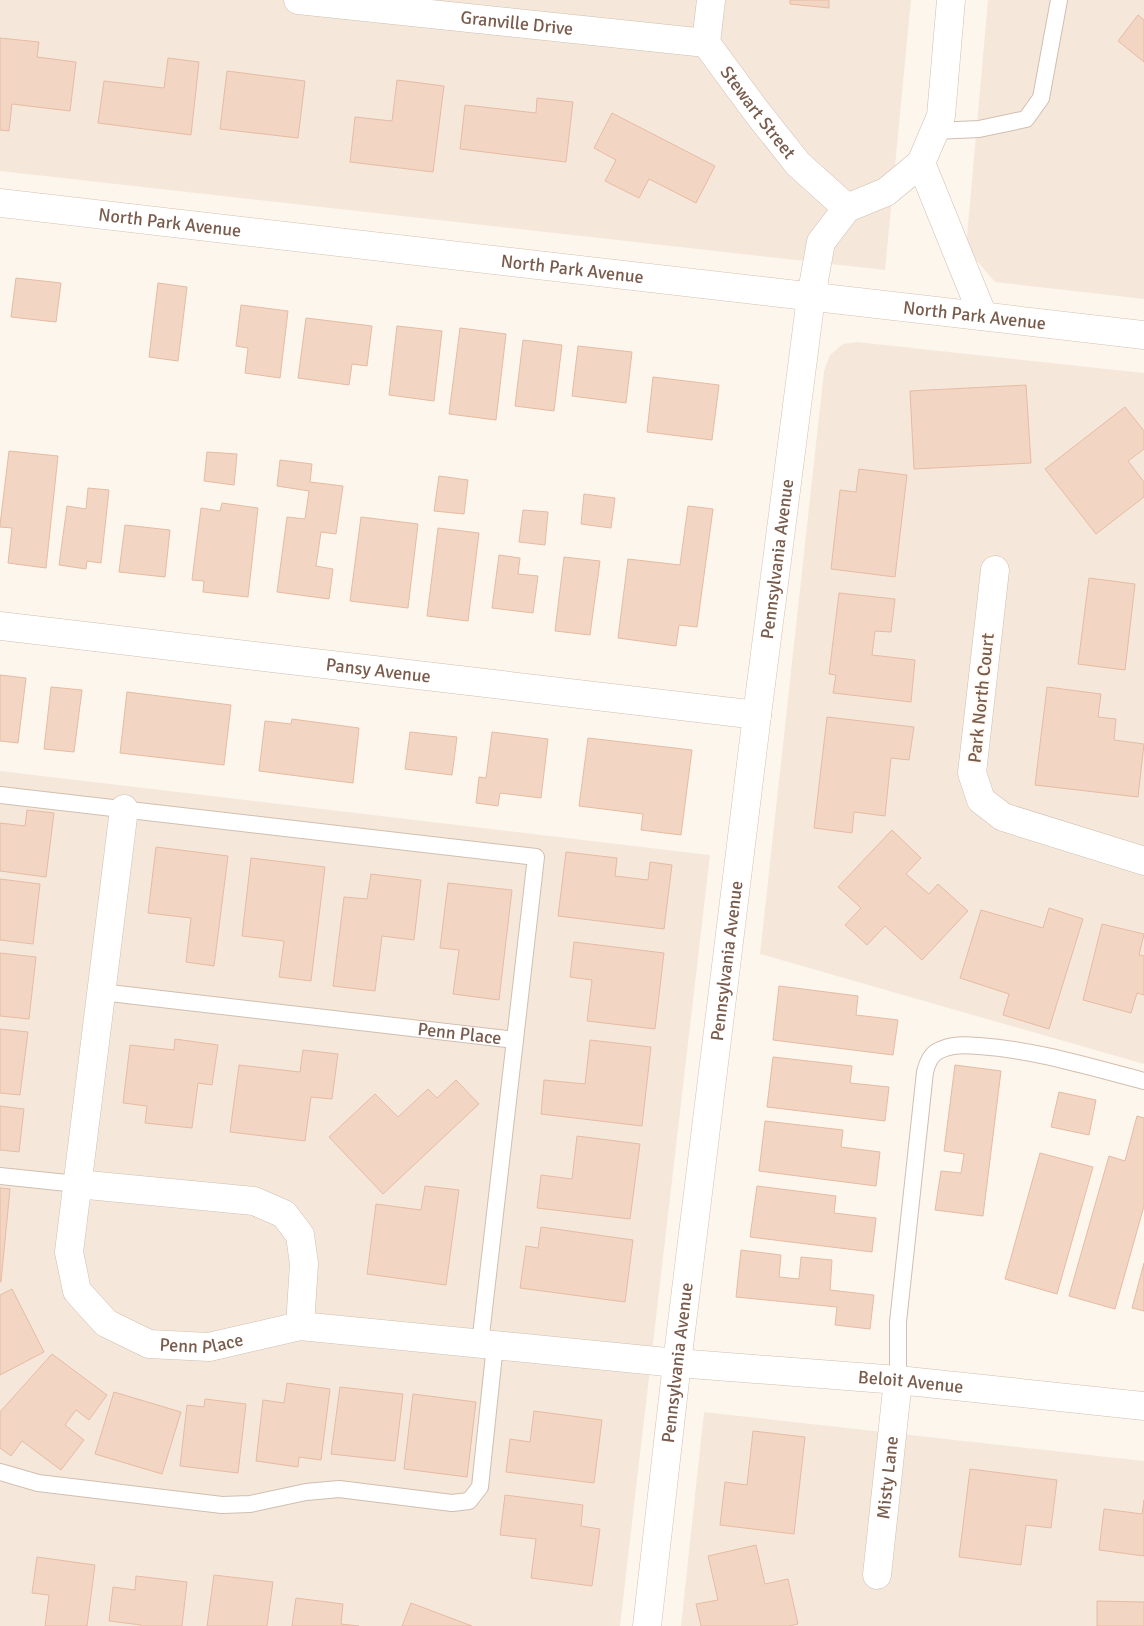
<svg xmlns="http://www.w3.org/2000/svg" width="1144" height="1626" font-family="Signika,sans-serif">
<rect width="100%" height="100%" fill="#fdf6ec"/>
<g fill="#f5e8da">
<polygon points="0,0 911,0 885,270 0,171"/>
<polygon points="988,0 1144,0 1144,299 995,282 966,248"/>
<polygon points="857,342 1144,373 1144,1064 760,954 824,371 830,355 843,344"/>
<polygon points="0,771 710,855 620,1626 0,1626"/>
<polygon points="704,1412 1144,1461 1144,1626 681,1626"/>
</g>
<g fill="#f3d5c3" stroke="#e6bba3">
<polygon points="790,0 829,0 829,8 790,4"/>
<polygon points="1138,15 1144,20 1144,62 1118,41"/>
<polygon points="0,38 39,42 37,57 76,62 70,111 12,104 9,131 0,130"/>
<polygon points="168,58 199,62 191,135 98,123 104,81 164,88"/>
<polygon points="227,71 305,81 298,138 220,129"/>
<polygon points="397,80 444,86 433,172 350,162 355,117 392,121"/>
<polygon points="537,98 573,102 566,162 460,149 465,105 536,113"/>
<polygon points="612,113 715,166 696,203 649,179 639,198 605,181 616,160 594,148"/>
<polygon points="16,278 61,283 56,322 11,317"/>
<polygon points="158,283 187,287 178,361 149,357"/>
<polygon points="241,305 288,311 280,378 245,373 248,348 236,346"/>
<polygon points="306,318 372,326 367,366 352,364 349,385 298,378"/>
<polygon points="397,326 442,331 434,401 389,395"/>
<polygon points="460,328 506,334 496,420 449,414"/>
<polygon points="523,340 562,345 554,411 515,406"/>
<polygon points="578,346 632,352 626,403 572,396"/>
<polygon points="653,377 719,385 712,440 647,432"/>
<polygon points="1026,385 1031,463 914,469 910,391"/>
<polygon points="1125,407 1144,431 1144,449 1128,461 1144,482 1144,497 1096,534 1045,469"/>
<polygon points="9,451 58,456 46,568 8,563 12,528 0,527 0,525"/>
<polygon points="207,452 237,454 234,485 204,481"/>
<polygon points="280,460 312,464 310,482 343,486 336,534 321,532 316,566 333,569 329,599 277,592 287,517 305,519 309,491 277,486"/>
<polygon points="859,469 907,475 895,577 831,569 840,490 856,492"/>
<polygon points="439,476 468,480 464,514 434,511"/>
<polygon points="88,488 109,490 101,563 87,561 86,569 59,565 67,506 86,509"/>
<polygon points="584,494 615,498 611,528 581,524"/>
<polygon points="222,503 258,508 248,597 203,592 204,581 192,580 201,508 220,511"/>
<polygon points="688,506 713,509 697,627 679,625 676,646 618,638 628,559 680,565"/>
<polygon points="523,510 548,512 545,545 519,542"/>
<polygon points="361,517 418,524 408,608 350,601"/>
<polygon points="125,525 170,530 165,577 119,572"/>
<polygon points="438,528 479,533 468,621 427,616"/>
<polygon points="499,555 520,558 518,574 538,576 533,613 492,608"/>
<polygon points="564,557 600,561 590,635 555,631"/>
<polygon points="1089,578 1135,584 1125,670 1078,664"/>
<polygon points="839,593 895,599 891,632 875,631 872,655 915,660 911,702 833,693 836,675 829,674"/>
<polygon points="0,675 26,678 18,743 0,741"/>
<polygon points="51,687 82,690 74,752 44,749"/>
<polygon points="1047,687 1101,694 1098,717 1116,719 1114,740 1144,744 1138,797 1035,785"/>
<polygon points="127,692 231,705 224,765 120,753"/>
<polygon points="827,717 914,727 909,760 891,758 885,816 854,812 852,833 814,828"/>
<polygon points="292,719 359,728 353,783 259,771 265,721 291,724"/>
<polygon points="410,732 457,737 452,775 405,769"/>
<polygon points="492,732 548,739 541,798 500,793 498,806 476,803 479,777 486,778"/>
<polygon points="588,738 692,750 681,835 641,830 643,814 579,806"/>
<polygon points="27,810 54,813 46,877 0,871 0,823 25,826"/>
<polygon points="892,830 921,858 906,874 929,894 938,884 968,911 922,960 885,926 867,945 845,925 861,908 838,887"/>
<polygon points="156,847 228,856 214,966 186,962 191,918 148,913"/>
<polygon points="566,852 617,858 615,876 648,880 650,862 672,865 664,929 558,916"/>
<polygon points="251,858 325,867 311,981 279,977 284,941 242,936"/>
<polygon points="371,874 421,880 414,940 382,936 375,991 333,986 344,897 367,899"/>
<polygon points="0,879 40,884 33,944 0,940"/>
<polygon points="448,883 512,890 499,1000 453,994 459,950 440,948"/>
<polygon points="1049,908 1083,919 1049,1029 1003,1015 1009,994 960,978 981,910 1043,928"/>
<polygon points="1102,924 1144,934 1139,955 1144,956 1144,995 1137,993 1131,1013 1083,1000"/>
<polygon points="574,942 664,953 655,1029 587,1021 592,980 570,977"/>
<polygon points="0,953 36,957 29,1019 0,1016"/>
<polygon points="779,986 858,996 856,1015 898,1020 893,1055 773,1040"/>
<polygon points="0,1029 28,1032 20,1095 0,1093"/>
<polygon points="175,1039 218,1045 212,1085 198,1083 192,1128 145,1123 147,1106 123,1103 130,1045 174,1050"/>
<polygon points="590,1040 651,1047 642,1126 541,1114 544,1080 585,1084"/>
<polygon points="303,1050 338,1054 332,1099 311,1097 305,1141 230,1132 239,1065 300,1072"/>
<polygon points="773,1057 852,1066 850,1083 889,1087 885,1121 767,1107"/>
<polygon points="955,1065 1001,1071 983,1216 935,1210 941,1171 961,1173 964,1154 944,1151"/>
<polygon points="456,1080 479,1104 383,1194 329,1137 375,1094 398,1117 428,1089 437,1098"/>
<polygon points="1059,1092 1096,1100 1089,1135 1051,1127"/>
<polygon points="0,1106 24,1109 19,1152 0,1150"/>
<polygon points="1137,1116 1144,1118 1144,1206 1115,1309 1069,1296 1109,1156 1125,1161"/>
<polygon points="765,1121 843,1130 841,1147 880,1152 876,1186 759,1171"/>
<polygon points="577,1136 640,1144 630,1219 537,1208 541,1175 572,1179"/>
<polygon points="1040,1153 1093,1167 1057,1294 1005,1279"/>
<polygon points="425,1186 459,1190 446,1285 367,1274 376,1204 421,1210"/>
<polygon points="757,1186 836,1196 834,1213 876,1218 872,1252 750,1237"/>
<polygon points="0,1188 10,1189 1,1282 0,1282"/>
<polygon points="541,1227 633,1240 625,1302 520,1288 526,1246 538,1248"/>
<polygon points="741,1250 781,1255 779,1277 799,1279 801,1257 832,1260 830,1290 874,1295 870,1329 835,1325 837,1307 736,1297"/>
<polygon points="1144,1263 1144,1311 1132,1308"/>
<polygon points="12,1289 44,1352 0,1375 0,1295"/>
<polygon points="52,1354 107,1395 89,1420 76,1410 65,1425 84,1440 61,1470 22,1441 11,1456 0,1448 0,1412"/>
<polygon points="287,1383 330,1389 321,1460 299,1457 298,1467 256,1461 263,1400 284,1403"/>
<polygon points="340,1387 403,1394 395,1461 331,1454"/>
<polygon points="114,1392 181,1412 162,1474 95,1454"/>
<polygon points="413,1394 476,1402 467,1477 404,1469"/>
<polygon points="205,1399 246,1404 238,1473 180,1466 187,1405 204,1407"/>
<polygon points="534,1411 602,1420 594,1483 506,1472 510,1439 530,1442"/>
<polygon points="753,1431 805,1437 794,1534 720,1525 725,1482 747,1485"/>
<polygon points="970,1469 1057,1480 1051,1528 1026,1525 1021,1565 959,1557"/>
<polygon points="505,1495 583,1505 581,1526 600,1529 592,1586 531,1578 536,1539 500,1535"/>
<polygon points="1144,1500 1144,1556 1099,1550 1104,1509 1142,1514"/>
<polygon points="756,1545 765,1584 788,1579 798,1624 788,1626 701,1626 696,1604 718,1600 708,1556"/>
<polygon points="37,1557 95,1565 87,1626 45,1626 49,1595 32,1593"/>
<polygon points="214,1575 273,1582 267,1626 207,1626"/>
<polygon points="136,1576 187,1582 182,1626 141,1626 141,1625 109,1621 113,1587 135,1590"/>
<polygon points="296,1598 343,1604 341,1624 359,1626 292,1626"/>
<polygon points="1097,1601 1144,1602 1144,1626 1097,1626"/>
<polygon points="411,1603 472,1626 402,1626"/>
</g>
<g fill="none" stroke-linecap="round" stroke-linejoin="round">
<g stroke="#d1beb0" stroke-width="18">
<g id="lane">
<polyline points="934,131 979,129 1026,119 1041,98 1059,0"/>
<polyline points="0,795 536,857 480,1344"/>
<path id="s1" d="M101 992 515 1040"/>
<polyline points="0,1176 77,1184"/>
<path d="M898 1380V1322L925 1072C927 1064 930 1055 938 1051 952 1044 965 1045 979 1046 1036 1050 1090 1067 1144 1081"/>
<polyline points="0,1472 38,1483 222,1505 250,1504 306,1492 339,1489 452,1503 469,1501 480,1487 495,1345"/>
</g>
</g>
<g stroke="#d1beb0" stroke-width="29">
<g id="street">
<path id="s2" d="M298 0 706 43"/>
<path id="s3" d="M711 0 706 43 756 111 798 164 847 208"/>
<polyline points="921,163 983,316"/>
<polyline points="811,297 821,242 847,208 886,192 921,163 941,116 951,0"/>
<polyline points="995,570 972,773 981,800 1003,817 1144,861"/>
<path id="s4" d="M0 626 757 715"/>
<path id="s5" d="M124 809 69 1252 77 1291 106 1323 149 1344 209 1347 300 1326 677 1363 898 1380 1144 1406"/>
<polyline points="77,1184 254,1201 284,1214 300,1235 304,1264 300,1326"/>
<path id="s6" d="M877 1575 898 1380"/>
</g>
</g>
<g stroke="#d6c0b0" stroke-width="29">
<g id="secondary">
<path id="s7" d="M0 203 1144 335"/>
<path id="s8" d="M647 1626 677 1363 757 715 811 297"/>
</g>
</g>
<use href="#lane" stroke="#fff" stroke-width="16"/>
<use href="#street" stroke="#fff" stroke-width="28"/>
<use href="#secondary" stroke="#fff" stroke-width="28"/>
</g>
<g text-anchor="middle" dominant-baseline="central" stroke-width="4" stroke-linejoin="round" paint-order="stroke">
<g font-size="18" fill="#7a5c4d" stroke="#fffaf3">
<text stroke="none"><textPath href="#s2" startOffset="220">Granville Drive</textPath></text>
<text stroke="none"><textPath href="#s3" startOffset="130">Stewart Street</textPath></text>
<text stroke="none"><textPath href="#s7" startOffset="171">North Park Avenue</textPath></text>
<text stroke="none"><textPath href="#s7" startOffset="576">North Park Avenue</textPath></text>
<text stroke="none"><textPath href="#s7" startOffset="981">North Park Avenue</textPath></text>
<text stroke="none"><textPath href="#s8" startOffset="1075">Pennsylvania Avenue</textPath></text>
<text stroke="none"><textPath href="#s4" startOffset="381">Pansy Avenue</textPath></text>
<text transform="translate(981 698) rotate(-84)">Park North Court</text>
<text stroke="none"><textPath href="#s8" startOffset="670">Pennsylvania Avenue</textPath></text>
<text stroke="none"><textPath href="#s1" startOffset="361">Penn Place</textPath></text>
<text stroke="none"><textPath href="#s5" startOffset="630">Penn Place</textPath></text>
<text stroke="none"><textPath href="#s8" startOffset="265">Pennsylvania Avenue</textPath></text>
<text stroke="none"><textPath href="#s5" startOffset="1344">Beloit Avenue</textPath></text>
<text stroke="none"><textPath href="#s6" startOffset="98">Misty Lane</textPath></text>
</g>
</g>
</svg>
